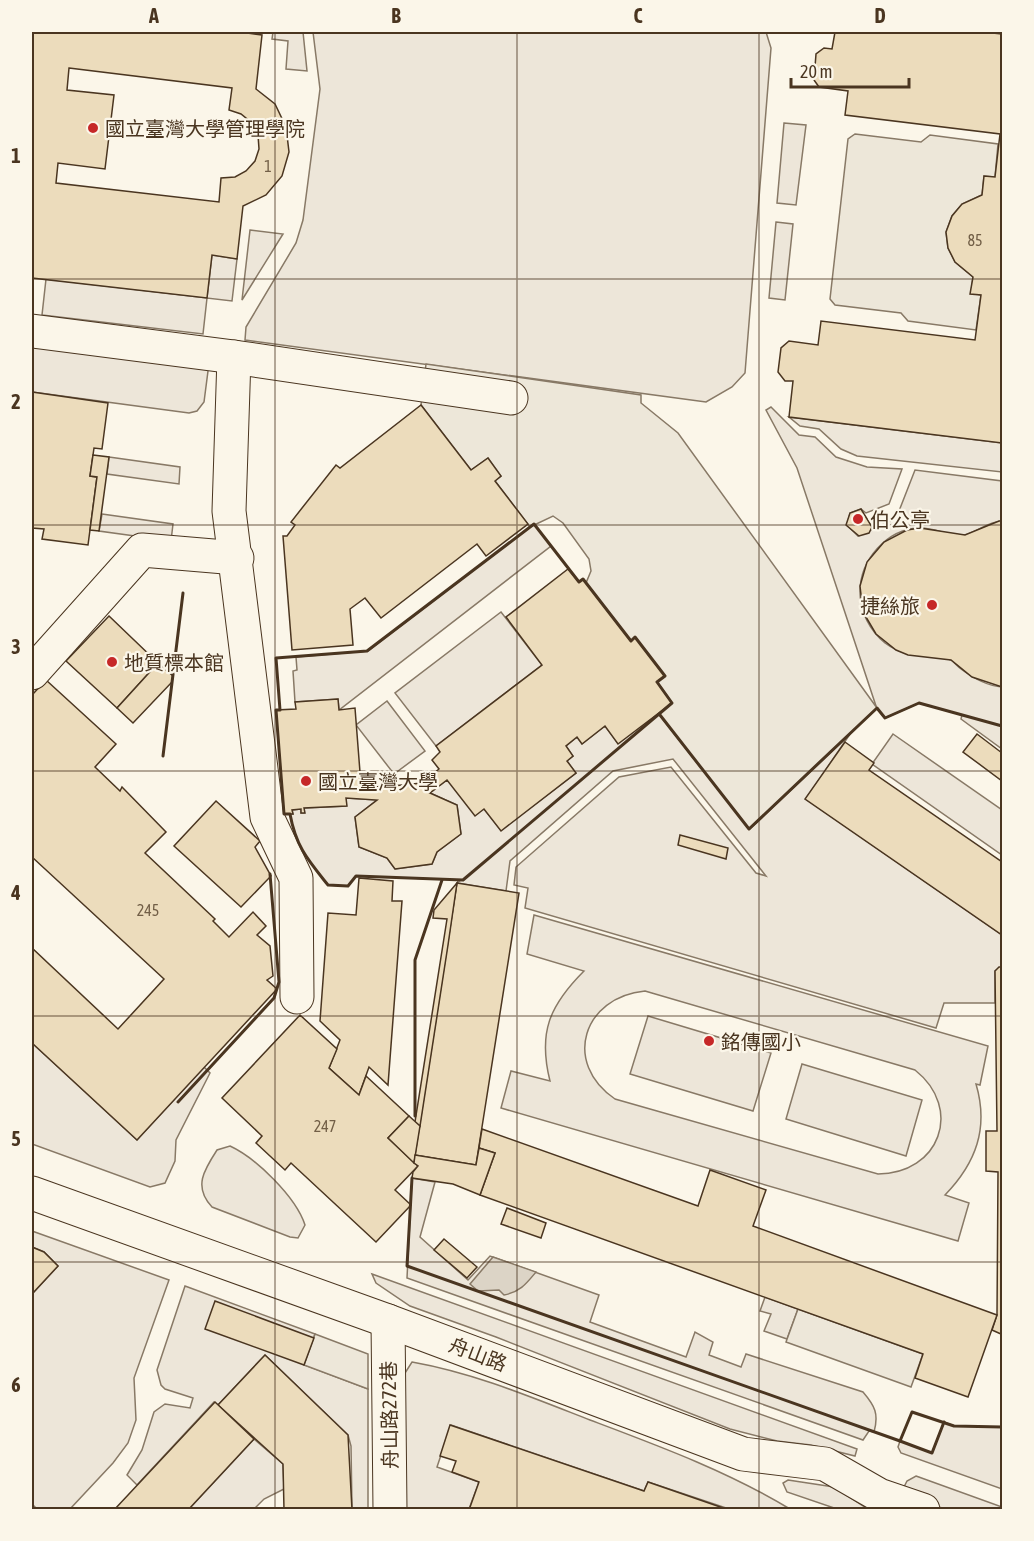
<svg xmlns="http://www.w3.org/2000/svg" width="1034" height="1541" font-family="'Asap Condensed','Noto Sans TC',sans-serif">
<rect width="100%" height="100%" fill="#fbf6e9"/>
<g fill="#ede6d9" stroke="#887966" stroke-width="1.5" fill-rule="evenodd">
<polygon points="273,32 303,32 307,71 286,69 288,41 272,39"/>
<polygon points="313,32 766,32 771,48 745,373 732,387 706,402 245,340 246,327 296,243 303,220 320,89"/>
<polygon points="784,123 806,125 796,205 777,203"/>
<polygon points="776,222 793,224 785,300 769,298"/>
<polygon points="250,230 283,234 242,300"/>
<polygon points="212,255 237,259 232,301 207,298 203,334 42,315 46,279 207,298"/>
<polygon points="32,345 200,364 208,371 204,402 197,411 189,413 32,392"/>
<path d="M771 407 799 435 815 437 836 457 867 467 902 469 889 504 866 513 861 509 850 513 847 525 858 536 901 516 899 511 915 470 1002 481V521C987 522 975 533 964 535 950 537 934 527 919 528 887 529 860 560 860 592 860 612 870 631 885 643 909 661 930 651 951 660 954 662 958 667 961 669 973 678 988 686 1002 687V749L961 719 962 715 919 703 885 718 877 709 797 468 766 410Z"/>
<polygon points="789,417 1002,443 1002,472 857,456 841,449 819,429 800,426"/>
<polygon points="109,457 180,467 179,484 107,474"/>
<polygon points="102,514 173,524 171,541 99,531"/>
<polygon points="534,524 551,546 339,710 338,699 295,702 293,671 297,670 296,657 368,651"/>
<polygon points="501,612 542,665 436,746 395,693"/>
<polygon points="387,701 425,751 394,774 356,725"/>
<path d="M658 713 750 829 850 734 806 799 1002 935V967L995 971V1003H944L936 1028 525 908 528 888 514 885 516 867 619 777 671 767 756 873 766 876 673 759 613 771 510 861 506 891 457 883 461 880 356 876 348 886 328 885C308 860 296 847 290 814H293L292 810 301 809V813H304V808L346 806V798L377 800 355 817 359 847 387 858 395 869 432 864 437 852 461 834 457 805 430 793 447 780 484 809 501 830 576 773 567 761 573 756 566 746 577 737 582 744 605 726 618 743Z"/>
<polygon points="893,734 1002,810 1002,855 872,764"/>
<path d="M534 915 988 1046 980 1085 976 1084C989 1128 976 1163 945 1195L969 1203 958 1241 501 1108 511 1071 550 1081C538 1033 549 1006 584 971L527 954ZM645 991 915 1070C964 1109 939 1174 878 1174L615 1099C562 1063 583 997 645 991Z"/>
<polygon points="648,1016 771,1053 753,1111 630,1074"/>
<polygon points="32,1043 137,1140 204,1067 210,1073 176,1140 175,1161 165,1183 150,1187 32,1144"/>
<polygon points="802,1064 922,1100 906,1156 786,1119"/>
<path d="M230 1146C256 1158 296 1197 305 1225L298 1238 290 1237 212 1207C193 1187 204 1170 217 1150Z"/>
<path d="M412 1178 435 1182 420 1237 468 1280 490 1256 599 1295 590 1322 686 1357 695 1332 713 1342 709 1355 741 1367 746 1354 863 1392C875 1406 879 1414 874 1432L869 1431 863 1440 407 1278Z"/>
<polygon points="32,1231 169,1280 134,1378 136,1420 128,1443 113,1463 70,1509 37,1509 32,1504 32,1294 58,1266 44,1252 32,1247"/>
<polygon points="372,1274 857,1449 855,1456 811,1445 777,1441 730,1429 496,1337 410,1306 376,1283"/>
<polygon points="185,1286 315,1334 305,1365 368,1389 368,1509 352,1509 351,1446 348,1435 265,1355 218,1405 214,1402 137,1485 127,1475 142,1450 154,1412 165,1404 190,1408 193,1398 165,1389 161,1385 157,1370"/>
<polygon points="765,1297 798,1309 787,1339 764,1331 771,1314 760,1311"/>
<path d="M412 1362C474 1373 531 1397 590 1420 659 1446 727 1471 790 1509H729L648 1482 644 1491 451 1425 437 1467 479 1482 469 1509 404 1510 405 1373Z"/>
<polygon points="944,1422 954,1426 1002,1427 1002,1489 901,1453 898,1447 900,1441 932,1453"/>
<polygon points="254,1439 283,1464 284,1489 264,1499 254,1509 188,1510"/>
<polygon points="916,1476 1002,1507 1002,1509 945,1509 909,1497 904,1487 907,1481"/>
<polygon points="788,1480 834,1487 868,1509 837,1509 787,1492 783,1483"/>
</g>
<g fill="#ede7d9" stroke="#887966" stroke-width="1.5">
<polygon points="855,134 921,142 930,135 998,144 995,177 984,176 982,195 962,204 952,216 946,232 948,248 955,262 973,277 971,293 981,295 976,330 908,321 901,313 835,305 830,299 848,139"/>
<polygon points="426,364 641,395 641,403 678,433 877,708 749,829 658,713 672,703 657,682 635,638 631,641 586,583 591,571 589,559 563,523 553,516 530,527 495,481 501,476 488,458 471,470 421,405"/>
<polygon points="798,1309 923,1354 911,1387 786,1342"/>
<polygon points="315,1334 368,1354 368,1389 304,1365"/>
</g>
<path fill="#dcd4c6" stroke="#887966" stroke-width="1.5" d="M493 1257 536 1272C526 1284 520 1292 504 1295L499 1290 478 1291 470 1284Z"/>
<g fill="#ecdcbc" stroke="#4a3520" stroke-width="1.5" fill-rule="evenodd">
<path d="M32 32H240L262 35 256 89 275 104 286 127 289 152 282 176 266 195 243 206 237 259 212 255 207 298 32 278ZM69 68 232 88 229 110 241 114 252 123 258 135 259 149 255 161 246 171 235 177 221 178 219 202 56 183 58 163 105 169 114 95 67 90Z"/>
<polygon points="835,32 983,32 1002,34 1002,443 789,417 793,381 785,381 778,372 781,348 789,341 818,345 821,321 975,340 981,295 970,294 973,277 955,262 948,248 946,232 952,216 962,204 982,195 984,176 995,177 1000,134 845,115 848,91 819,87 814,80 816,54 824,48 832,49"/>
<polygon points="32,392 108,403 102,449 94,448 90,476 97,477 88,545 42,539 44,529 32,528"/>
<polygon points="421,405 471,470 488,458 501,476 495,481 528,524 486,556 477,544 381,618 365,598 350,609 353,645 292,650 283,536 287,536 295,525 291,522 336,465 340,468"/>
<polygon points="93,455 109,457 99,531 90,530 97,477 90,476"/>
<polygon points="861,509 872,527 869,533 859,536 846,525 850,513"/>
<polygon points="999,521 1002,521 1002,687 972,677 951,660 908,655 896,650 876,634 863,612 860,586 867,562 884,542 907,530 920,528 965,535"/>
<polygon points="568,569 579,582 583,579 631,641 635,637 665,676 657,682 672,703 618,744 605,726 582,744 577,737 566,746 573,756 567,761 576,773 501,831 484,809 475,816 447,780 430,793 457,805 461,834 437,852 432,864 395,869 387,858 359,847 355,817 377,800 346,798 347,806 304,808 305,813 301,813 301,809 292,810 293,814 284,814 276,710 296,709 295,702 338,699 339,710 355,708 361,785 382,787 422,783 439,769 432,760 440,752 436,746 542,665 506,617"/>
<polygon points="109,616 158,663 117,708 66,661"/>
<polygon points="158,663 173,676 172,682 133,723 117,708"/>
<polygon points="46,680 116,744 95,767 120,791 122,787 166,832 145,853 215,919 213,921 229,937 253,912 266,926 257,935 270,946 273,976 267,980 277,989 137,1140 32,1043 32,948 118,1029 164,979 32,857 32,695"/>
<polygon points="977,734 1002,753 1002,781 963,752"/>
<polygon points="845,742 874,763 869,770 1002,862 1002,935 805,799"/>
<polygon points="216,801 260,841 255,847 271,876 241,907 174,846"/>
<polygon points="680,835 728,848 726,859 678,845"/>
<polygon points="359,878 393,881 392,901 402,901 388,1085 369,1067 359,1095 329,1068 340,1040 320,1021 328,913 356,915"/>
<polygon points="457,883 519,893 476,1165 415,1155"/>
<polygon points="457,883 448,945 420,1126 415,1122 447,919 433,918 434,910"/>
<polygon points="999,967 1002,967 1002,1369 1001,1334 992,1330 997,1315 998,1172 986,1171 986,1131 997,1131 995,971"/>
<polygon points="300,1015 337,1049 329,1068 359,1095 366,1076 409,1116 388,1138 418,1166 395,1190 411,1205 376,1242 291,1163 285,1170 256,1143 262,1136 222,1098"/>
<polygon points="409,1116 420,1126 414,1163 388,1138"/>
<polygon points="482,1129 698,1206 710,1170 766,1190 753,1226 997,1315 968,1397 915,1378 923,1354 480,1195 495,1153 479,1148"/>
<polygon points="479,1148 495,1153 480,1195 453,1184 412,1178 413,1172 418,1166 414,1163 415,1155 476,1165"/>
<polygon points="507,1208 546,1223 541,1238 501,1224"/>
<polygon points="444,1239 477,1267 467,1278 434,1250"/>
<polygon points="32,1247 44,1252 58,1266 32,1294"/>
<polygon points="215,1301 314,1338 304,1365 205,1329"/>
<polygon points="265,1355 348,1435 352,1510 284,1510 283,1464 218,1405"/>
<polygon points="215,1402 254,1439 188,1510 114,1510"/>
<polygon points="450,1425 644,1491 648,1482 729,1510 469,1510 479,1482 452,1472 456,1461 440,1456"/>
</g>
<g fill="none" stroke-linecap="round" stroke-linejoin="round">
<g stroke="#4a3520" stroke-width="35">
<g id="minor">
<polyline points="32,331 234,357 511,398"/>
<polyline points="234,357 229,511 267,817 296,878 297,997"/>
<polyline points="32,673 142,550 237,558"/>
<polyline points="32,1193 388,1321 743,1454 825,1464 879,1495 923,1510"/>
<polyline points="388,1321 390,1510"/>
</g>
</g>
<use href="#minor" stroke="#fbf6e9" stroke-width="33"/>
<g stroke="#4a3520" stroke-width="3">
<path d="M534 524 579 582 583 579 631 641 635 637 665 676 657 682 672 703 463 880 356 876 348 886 328 885C308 860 296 847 290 814H284L276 710H280L276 658 367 651Z"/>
<polyline points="660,715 749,829 877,708 885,718 919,703 1002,726"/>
<polyline points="163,756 183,593"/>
<polyline points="178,1102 274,998 279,982 270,874"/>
<polyline points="415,1116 415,960 442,880"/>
<polyline points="412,1178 407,1266 900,1441 912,1412 954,1426 1002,1427"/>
<polyline points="900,1441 932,1453 944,1422"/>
</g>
</g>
<path fill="none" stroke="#4a3520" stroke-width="1.5" stroke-opacity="0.55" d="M275 32V1510M517 32V1510M759 32V1510M32 279H1002M32 525H1002M32 771H1002M32 1016H1002M32 1262H1002"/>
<g fill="#c62828" stroke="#fbf6e9" stroke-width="2">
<circle cx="93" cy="128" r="6"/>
<circle cx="858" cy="519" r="6"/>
<circle cx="932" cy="605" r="6"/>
<circle cx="112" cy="662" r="6"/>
<circle cx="306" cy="781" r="6"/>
<circle cx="709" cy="1041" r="6"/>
</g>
<g text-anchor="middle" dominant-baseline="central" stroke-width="4.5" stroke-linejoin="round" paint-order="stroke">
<g font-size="16" fill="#725f47">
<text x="268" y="166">1</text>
<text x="975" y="240">85</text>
<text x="148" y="910">245</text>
<text x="325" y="1126">247</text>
</g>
<g font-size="20" fill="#4a3520" stroke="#fbf6e9" text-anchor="start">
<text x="105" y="128">國立臺灣大學管理學院</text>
<text x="870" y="519">伯公亭</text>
<text x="920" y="605" text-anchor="end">捷絲旅</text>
<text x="124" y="662">地質標本館</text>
<text x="318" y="781">國立臺灣大學</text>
<text x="721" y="1041">銘傳國小</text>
</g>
<g font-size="20" fill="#4a3520" stroke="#fbf6e9">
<text transform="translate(478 1354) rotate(21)">舟山路</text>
<text transform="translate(389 1415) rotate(-91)">舟山路272巷</text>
</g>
</g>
<rect width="1034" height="1541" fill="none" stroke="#fbf6e9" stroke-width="66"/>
<path d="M791 78v9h118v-9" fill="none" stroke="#4a3520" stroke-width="3"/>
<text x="800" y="78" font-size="18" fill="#4a3520" stroke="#fbf6e9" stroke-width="4.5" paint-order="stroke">20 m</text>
<rect x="33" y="33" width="968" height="1475" fill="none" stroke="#4a3520" stroke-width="2"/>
<g font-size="20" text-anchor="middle" font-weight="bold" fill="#4a3520">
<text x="154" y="23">A</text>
<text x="396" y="23">B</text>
<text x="638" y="23">C</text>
<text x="880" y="23">D</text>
<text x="16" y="163">1</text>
<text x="16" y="409">2</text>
<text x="16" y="654">3</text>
<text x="16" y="900">4</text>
<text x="16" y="1146">5</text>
<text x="16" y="1392">6</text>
</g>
</svg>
